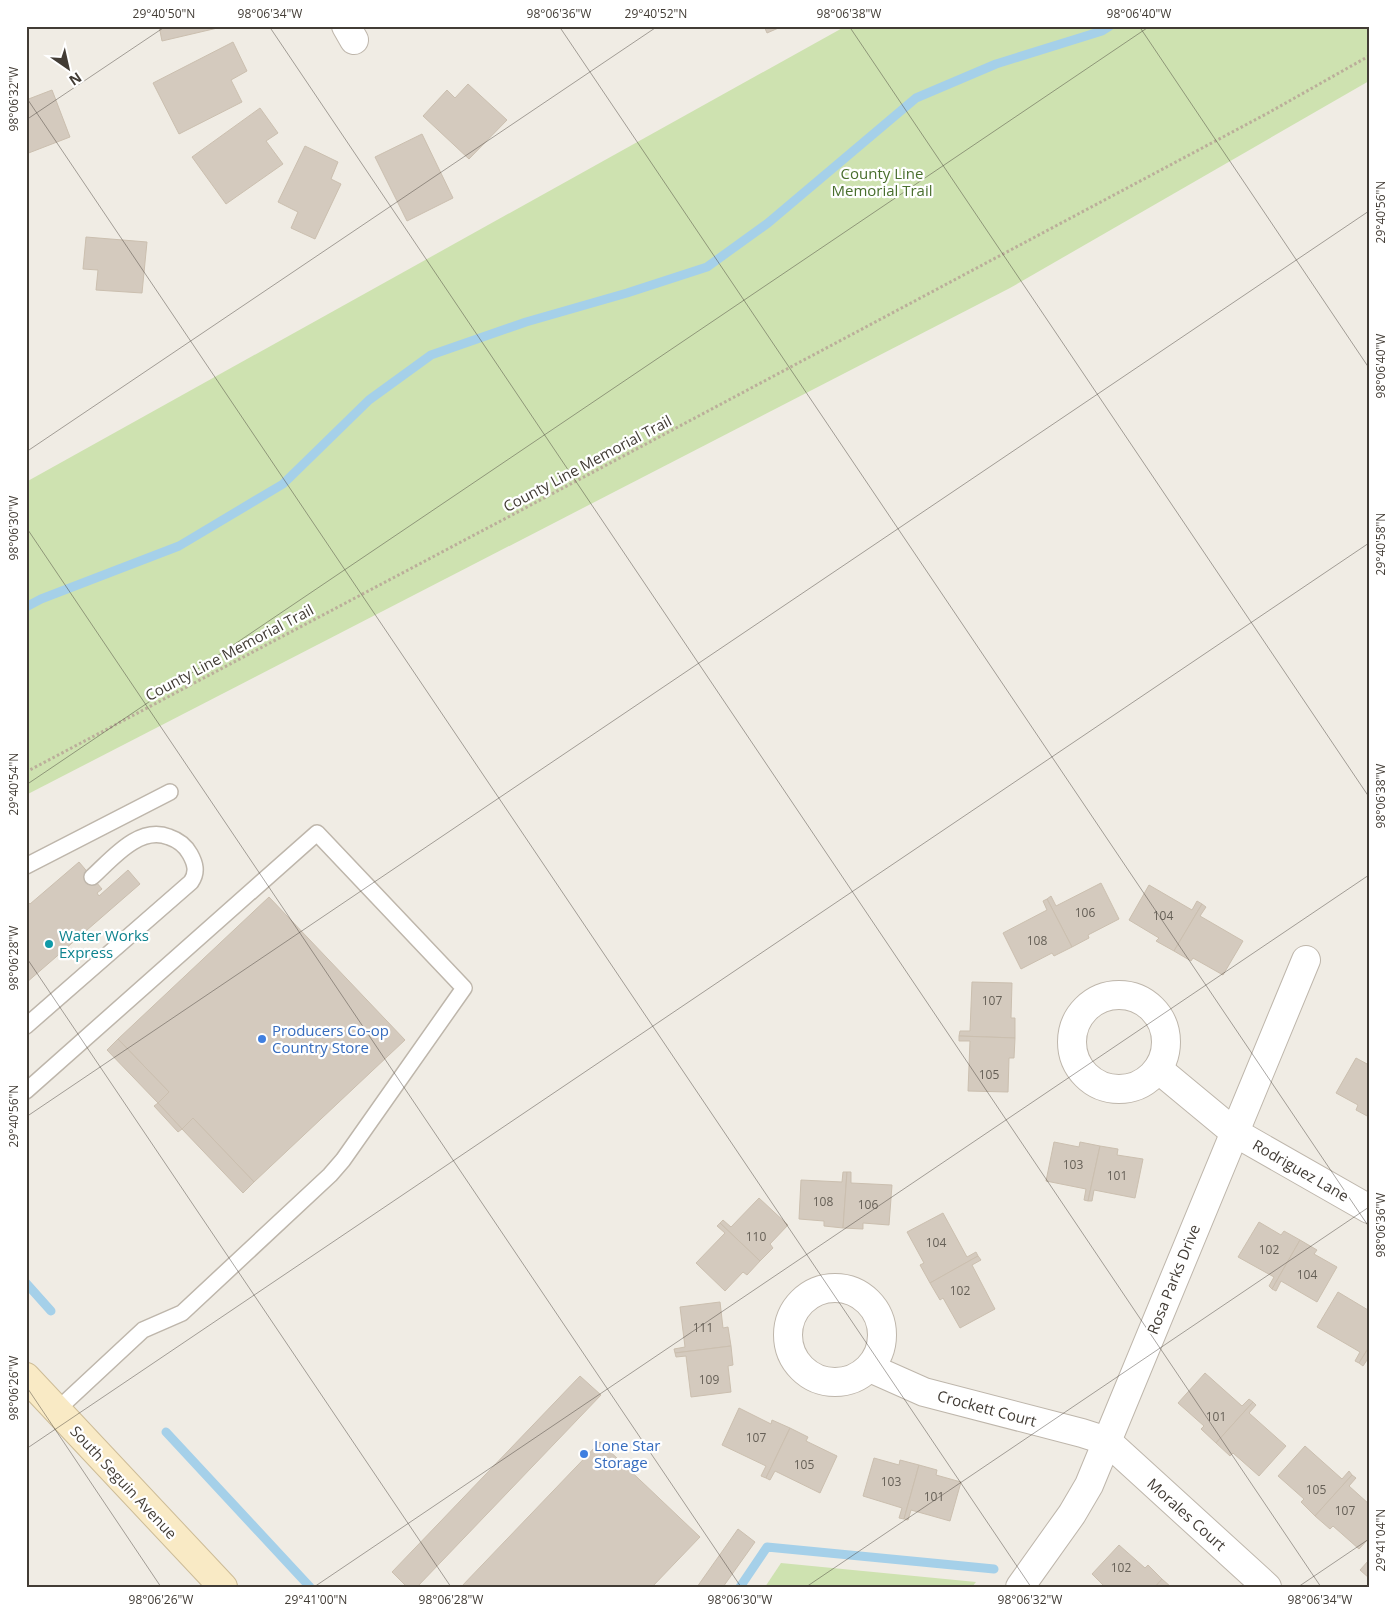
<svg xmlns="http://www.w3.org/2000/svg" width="1395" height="1613" font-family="'Open Sans',sans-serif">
<rect width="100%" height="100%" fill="#f0ece4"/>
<g fill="#cee2b0">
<polygon points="846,26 1369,26 1369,81 1010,288 26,795 26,482"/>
<polygon points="781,1563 976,1582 972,1587 765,1587"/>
</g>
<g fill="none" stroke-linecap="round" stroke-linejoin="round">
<g stroke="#a5d0e9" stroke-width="9">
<polyline points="26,607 41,599 179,546 283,484 369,400 431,355 526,322 627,293 707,267 768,223 916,98 996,64 1102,31 1110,26"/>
<polyline points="26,1283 51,1311"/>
<polyline points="166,1432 310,1587"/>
<polyline points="740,1587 767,1547 994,1569"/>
</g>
</g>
<g fill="#d4cabe" stroke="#cbbfaf">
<polygon points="159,26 226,26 162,41"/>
<polygon points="764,26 783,26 767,33"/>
<polygon points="233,42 247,71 231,80 242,102 179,134 153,83"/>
<polygon points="468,84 507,120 469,159 423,116 447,90 455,98"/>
<polygon points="52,90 70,137 26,154 26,100"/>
<polygon points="260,108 278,133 266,141 283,164 226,204 192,157"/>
<polygon points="422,134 453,198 407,221 375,157"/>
<polygon points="305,146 338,162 331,179 341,184 315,239 291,228 298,212 278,202"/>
<polygon points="86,237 147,242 142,293 96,290 98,270 83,269"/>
<polygon points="79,862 102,889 97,893 99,896 128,870 140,884 26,983 26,900 30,904"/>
<polygon points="1101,883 1119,919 1088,935 1089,938 1072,947 1047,899 1051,896 1056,906"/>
<polygon points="1149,885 1192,910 1197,901 1202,904 1174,951 1156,941 1159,938 1129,920"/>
<polygon points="269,897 405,1040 254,1182 193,1118 182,1129 158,1103 169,1092 118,1039"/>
<polygon points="1047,899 1072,947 1054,956 1052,953 1021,969 1003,933 1047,910 1043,901"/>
<polygon points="1202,904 1206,907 1200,916 1243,941 1223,975 1193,958 1191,961 1174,951"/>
<polygon points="972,982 1012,983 1011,1018 1015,1018 1015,1038 959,1036 960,1031 970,1031"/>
<polygon points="959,1036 1015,1038 1014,1058 1009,1058 1008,1092 968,1091 970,1041 959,1041"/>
<polygon points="118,1039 169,1092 158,1103 107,1050"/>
<polygon points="1356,1058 1369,1065 1369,1117 1356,1110 1358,1105 1336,1093"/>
<polygon points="158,1103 182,1129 178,1132 154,1106"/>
<polygon points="193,1118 254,1182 243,1193 182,1129"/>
<polygon points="1054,1142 1079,1147 1080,1142 1100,1146 1088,1201 1084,1200 1086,1189 1046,1181"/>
<polygon points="1100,1146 1118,1149 1117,1155 1143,1159 1135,1198 1094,1190 1092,1201 1088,1201"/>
<polygon points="843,1172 847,1172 843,1228 824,1226 824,1221 799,1219 801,1180 842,1182"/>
<polygon points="847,1172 851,1172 851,1183 892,1185 889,1225 863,1223 863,1229 843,1228"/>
<polygon points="759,1198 788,1225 770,1244 773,1248 760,1261 720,1223 723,1220 731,1227"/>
<polygon points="943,1213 967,1257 976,1252 978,1256 930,1283 920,1265 924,1263 907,1232"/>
<polygon points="1259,1222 1281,1235 1284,1231 1300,1240 1272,1289 1269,1286 1274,1277 1238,1257"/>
<polygon points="720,1223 760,1261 747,1275 743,1272 725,1291 696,1263 725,1233 717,1226"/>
<polygon points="1300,1240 1317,1250 1314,1254 1337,1267 1317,1302 1281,1281 1276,1291 1272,1289"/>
<polygon points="978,1256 981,1260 972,1265 995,1309 960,1328 943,1298 940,1300 930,1283"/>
<polygon points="1338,1292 1368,1310 1369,1308 1369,1347 1359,1363 1355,1361 1360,1352 1317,1327"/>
<polygon points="720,1302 723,1328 728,1327 731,1346 675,1353 674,1349 685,1347 680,1307"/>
<polygon points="731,1346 733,1365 728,1366 731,1392 691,1397 686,1356 676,1357 675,1353"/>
<polygon points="1369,1347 1369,1357 1363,1366 1359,1363"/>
<polygon points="1205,1373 1242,1406 1249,1399 1253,1402 1216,1443 1201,1429 1204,1426 1178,1403"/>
<polygon points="580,1376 601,1395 417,1587 407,1587 392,1572"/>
<polygon points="1253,1402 1256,1405 1249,1413 1286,1446 1259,1476 1233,1453 1230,1456 1216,1443"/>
<polygon points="739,1408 771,1424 772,1420 790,1428 766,1478 761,1476 766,1466 722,1445"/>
<polygon points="790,1428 808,1437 806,1441 837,1456 820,1493 775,1471 770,1480 766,1478"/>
<polygon points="600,1442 700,1537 652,1587 461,1587"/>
<polygon points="1305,1446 1342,1479 1349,1471 1352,1475 1315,1516 1301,1502 1304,1499 1278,1476"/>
<polygon points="874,1458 899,1465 900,1460 919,1465 904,1519 899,1518 902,1508 863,1496"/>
<polygon points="919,1465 937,1470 936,1475 961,1482 950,1521 911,1510 908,1520 904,1519"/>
<polygon points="1352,1475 1356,1478 1349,1486 1369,1504 1369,1538 1359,1549 1333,1526 1330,1529 1315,1516"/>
<polygon points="738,1529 755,1542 723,1587 697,1587"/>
<polygon points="1119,1545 1145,1568 1148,1565 1162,1579 1155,1587 1105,1587 1092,1574"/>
<polygon points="1369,1560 1369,1578 1360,1570"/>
<polygon points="1162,1579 1171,1587 1155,1587"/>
</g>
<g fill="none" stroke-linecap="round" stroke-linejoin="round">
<g stroke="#beb6ab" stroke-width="18">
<g id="lane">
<polyline points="26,866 170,792"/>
<path d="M26 1026 191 882C198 872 195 863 190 854 185 845 178 840 169 837 139 825 112 859 92 877"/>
<polyline points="26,1091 317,833 464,988 343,1160 330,1175 182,1313 143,1330 57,1410"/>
</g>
</g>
<g stroke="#beb6ab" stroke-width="30">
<g id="street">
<polyline points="346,26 354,40"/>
<circle cx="1119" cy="1042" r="47"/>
<polyline points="1158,1069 1234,1132 1369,1209"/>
<circle cx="835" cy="1335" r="47"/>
<polyline points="870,1368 924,1392 1082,1433 1107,1441 1267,1587"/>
<polyline points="1020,1587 1072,1514 1089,1485 1306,960"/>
</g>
</g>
<g stroke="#cdbc97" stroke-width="30">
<polyline id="secondary" points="26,1377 223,1587"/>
</g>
<polyline stroke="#bbae9a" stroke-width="3" stroke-dasharray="2.5 2.5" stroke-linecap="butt" points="26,772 599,469 1268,113 1369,56"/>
<use href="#lane" stroke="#fff" stroke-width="15"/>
<use href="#street" stroke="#fff" stroke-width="28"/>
<use href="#secondary" stroke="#f9eac5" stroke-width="28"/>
</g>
<path fill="none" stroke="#423c35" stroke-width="1" stroke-opacity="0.45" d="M269 26 1321 1587M559 26 1369 1227M849 26 1369 797M1139 26 1369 368M26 97 1031 1587M26 120 166 26M26 452 658 26M26 527 741 1587M26 785 1150 26M26 957 451 1587M26 1117 1369 211M26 1386 161 1587M26 1449 1369 543M314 1587 1369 875M806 1587 1369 1207M1298 1587 1369 1539"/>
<circle fill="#0f9aa8" stroke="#fff" stroke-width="2" cx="49" cy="944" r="5"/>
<g fill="#3f7fe0" stroke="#fff" stroke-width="2">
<circle cx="262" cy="1039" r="5"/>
<circle cx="584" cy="1454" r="5"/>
</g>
<g text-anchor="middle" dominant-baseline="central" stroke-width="4.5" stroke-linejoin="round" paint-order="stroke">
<g font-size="12" fill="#666057">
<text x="1085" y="912">106</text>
<text x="1163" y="915">104</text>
<text x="1037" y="940">108</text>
<text x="992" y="1000">107</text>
<text x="989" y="1074">105</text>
<text x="1073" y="1164">103</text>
<text x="1117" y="1175">101</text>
<text x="823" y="1201">108</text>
<text x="868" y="1204">106</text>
<text x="756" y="1236">110</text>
<text x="936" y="1242">104</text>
<text x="1269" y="1249">102</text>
<text x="1307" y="1274">104</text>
<text x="960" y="1290">102</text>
<text x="703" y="1327">111</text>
<text x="709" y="1379">109</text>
<text x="1216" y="1416">101</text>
<text x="756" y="1437">107</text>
<text x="804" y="1464">105</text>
<text x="891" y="1481">103</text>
<text x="1316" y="1489">105</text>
<text x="934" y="1496">101</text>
<text x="1345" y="1510">107</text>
<text x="1121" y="1567">102</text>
</g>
<g font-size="15" fill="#496e2e" stroke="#fff">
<text x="882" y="173">County Line<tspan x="882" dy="17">Memorial Trail</tspan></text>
</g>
<g font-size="15" fill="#423c35" stroke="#fff">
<text transform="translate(587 463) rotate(-28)">County Line Memorial Trail</text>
<text transform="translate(229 652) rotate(-28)">County Line Memorial Trail</text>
<text transform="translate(1301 1170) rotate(30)">Rodriguez Lane</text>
<text transform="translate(1173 1279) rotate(-68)">Rosa Parks Drive</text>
<text transform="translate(987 1408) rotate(15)">Crockett Court</text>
<text transform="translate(124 1482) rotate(47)">South Seguin Avenue</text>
<text transform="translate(1187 1514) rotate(42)">Morales Court</text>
</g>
<g font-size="15" fill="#0d838f" stroke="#fff" text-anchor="start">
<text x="59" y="935">Water Works<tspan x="59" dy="17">Express</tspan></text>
</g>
<g font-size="15" fill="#366cbe" stroke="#fff" text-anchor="start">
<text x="272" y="1030">Producers Co-op<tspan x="272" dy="17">Country Store</tspan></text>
<text x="594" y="1445">Lone Star<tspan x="594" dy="17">Storage</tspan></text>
</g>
</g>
<rect width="1395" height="1613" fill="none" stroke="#ffffff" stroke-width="55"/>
<g transform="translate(68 68) rotate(146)" stroke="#ffffff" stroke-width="4" paint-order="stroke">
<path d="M0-4L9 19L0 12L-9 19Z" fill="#423c35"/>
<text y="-8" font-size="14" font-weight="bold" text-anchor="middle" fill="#423c35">N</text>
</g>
<rect x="28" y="28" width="1340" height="1558" fill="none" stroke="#423c35" stroke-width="2"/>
<g font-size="12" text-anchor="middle" fill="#423c35">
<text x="164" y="18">29°40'50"N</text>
<text x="270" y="18">98°06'34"W</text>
<text x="559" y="18">98°06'36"W</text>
<text x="656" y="18">29°40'52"N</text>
<text x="849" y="18">98°06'38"W</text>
<text x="1139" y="18">98°06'40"W</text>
<text transform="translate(14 99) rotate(-90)" y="4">98°06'32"W</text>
<text transform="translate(1381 212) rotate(-90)" y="4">29°40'56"N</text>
<text transform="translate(1381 366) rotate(-90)" y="4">98°06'40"W</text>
<text transform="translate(14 528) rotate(-90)" y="4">98°06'30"W</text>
<text transform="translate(1381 544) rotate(-90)" y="4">29°40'58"N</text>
<text transform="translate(14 784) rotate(-90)" y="4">29°40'54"N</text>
<text transform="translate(1381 796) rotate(-90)" y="4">98°06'38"W</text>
<text transform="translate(14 958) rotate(-90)" y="4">98°06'28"W</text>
<text transform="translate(14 1116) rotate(-90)" y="4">29°40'56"N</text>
<text transform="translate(1381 1225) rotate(-90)" y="4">98°06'36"W</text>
<text transform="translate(14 1388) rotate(-90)" y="4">98°06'26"W</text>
<text transform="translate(1381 1540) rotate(-90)" y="4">29°41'04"N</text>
<text x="161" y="1604">98°06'26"W</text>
<text x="316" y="1604">29°41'00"N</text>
<text x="451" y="1604">98°06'28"W</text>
<text x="740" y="1604">98°06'30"W</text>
<text x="1030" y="1604">98°06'32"W</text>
<text x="1320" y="1604">98°06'34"W</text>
</g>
</svg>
